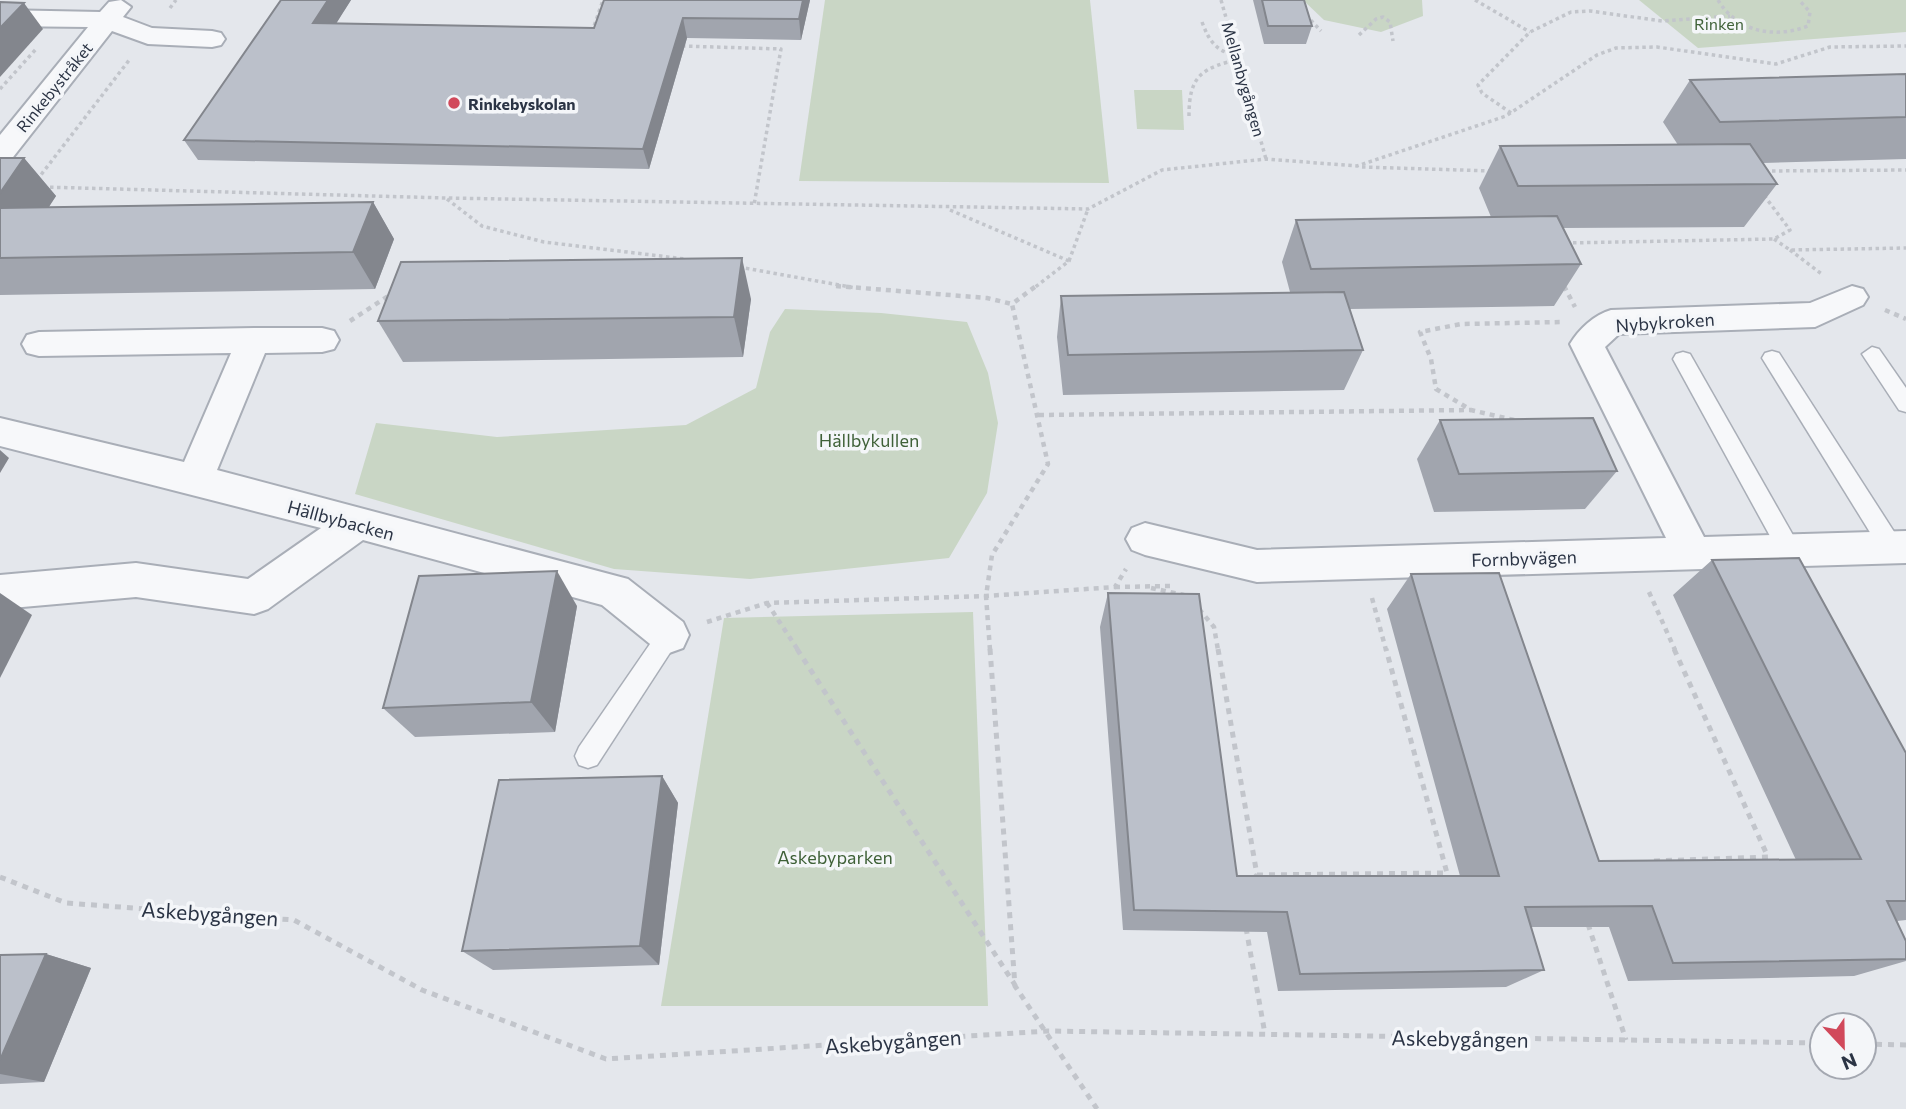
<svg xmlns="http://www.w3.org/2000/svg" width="1906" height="1109" font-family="Commissioner,sans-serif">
<rect width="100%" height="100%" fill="#e4e7ec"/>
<g fill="#c9d6c5">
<polygon points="825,0 1090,0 1109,183 799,181"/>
<polygon points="1303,0 1422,0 1423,16 1381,32 1324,20"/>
<polygon points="1639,0 1906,0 1906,32 1698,48"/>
<polygon points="1134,90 1182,90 1184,130 1137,129"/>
<polygon points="785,309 881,313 967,322 988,373 998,423 987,493 949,558 750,579 614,569 355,494 376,423 497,437 686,425 756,388 770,332"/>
<polygon points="973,612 988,1006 661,1006 724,618"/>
</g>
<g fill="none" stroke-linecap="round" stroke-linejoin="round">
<g stroke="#a9aeb7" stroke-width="3">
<g id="service">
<polygon points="1872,347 1879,349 1906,388 1906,412 1899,410 1862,354"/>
<polygon points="1772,351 1779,353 1900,541 1903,548 1900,555 1892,557 1884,555 1762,358 1765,353"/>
<polygon points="1683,352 1690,354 1798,544 1801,551 1798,558 1790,560 1782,558 1673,359 1676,354"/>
<polygon points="669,624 677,628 681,635 677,642 597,765 588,768 579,765 575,756 579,747 661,628"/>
</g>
</g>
<g stroke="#a9aeb7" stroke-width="4">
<g id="minor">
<polygon points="121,0 131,7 123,17 152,28 212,31 221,33 225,39 221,45 212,47 148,44 112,31 10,161 0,163 0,135 88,27 0,26 0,10 100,12 109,2"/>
<path d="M1852 286 1863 289 1868 297 1863 305 1815 327 1619 334 1605 347 1704 537 1906 531V563L1257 582 1145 555 1132 550 1126 539 1132 528 1145 523 1257 550 1666 538 1570 344C1579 329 1594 315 1611 310L1810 303Z"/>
<polygon points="254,328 322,328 334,331 339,340 334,349 322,352 265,353 217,470 628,579 683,622 689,635 683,648 669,653 655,648 602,605 363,540 268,609 254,614 136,597 0,609 0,575 136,563 248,579 321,528 0,446 0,418 184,462 231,353 39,356 27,353 22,344 27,335 39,332"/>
</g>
</g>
<g stroke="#c2c5cb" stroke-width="3.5" stroke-dasharray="3.5 3.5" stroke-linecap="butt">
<polyline points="1221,0 1266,159"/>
<polyline points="1475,0 1530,32"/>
<path d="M1718 0C1737 32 1775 39 1808 26L1810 12 1799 0"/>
<polyline points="170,8 176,0"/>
<polyline points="1306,15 1321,31"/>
<path d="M1202 22C1209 41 1217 53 1238 55"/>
<polyline points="592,32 603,0"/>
<polyline points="1359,35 1376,19 1383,17 1390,22 1393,41"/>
<polyline points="682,46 781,49 754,205"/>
<polyline points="0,89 37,48"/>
<polyline points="1511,113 1482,93 1478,85 1530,32 1571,12 1590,11 1662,21 1730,16"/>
<path d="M1189 116C1189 75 1202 68 1240 59"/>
<polyline points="1362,167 1493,171"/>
<polyline points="1765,171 1906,170"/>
<polyline points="37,180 130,59"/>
<polyline points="43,187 446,198 1088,209 1162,170 1266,159 1357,166 1506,116 1597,55 1616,48 1657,47 1776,64 1830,47 1906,46"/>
<polyline points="447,199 482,226 544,242 685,259"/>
<polyline points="950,210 1069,261 1034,288"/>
<polyline points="1774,239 1790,250 1906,248"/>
<polyline points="1566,243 1774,239 1790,230 1763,194"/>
<polyline points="1790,250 1823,275"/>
<polyline points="1069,261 1088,209"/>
<polyline points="739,267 856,288"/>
<polyline points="1563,284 1565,288"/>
</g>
<g stroke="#c2c5cb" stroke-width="4.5" stroke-dasharray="5 5" stroke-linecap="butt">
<polyline points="836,286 987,298 1012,304"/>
<polyline points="1564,286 1575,307"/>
<polyline points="1885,310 1906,319"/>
<polyline points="350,321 388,296 393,296"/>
<polyline points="1039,415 1471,410"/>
<polyline points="1514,420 1471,410 1436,389 1431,359 1420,332 1461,324 1561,322"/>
<polyline points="1115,587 1170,586"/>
<polyline points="1151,588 1184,595"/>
<polyline points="1649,592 1675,650"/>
<polyline points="1372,598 1386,650"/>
<polyline points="767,603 798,650"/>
<polyline points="1199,609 1214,627 1218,650"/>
<polyline points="707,622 767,603 986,596 1115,587 1126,569"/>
<polyline points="990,650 986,596 992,555 1048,464 1012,304 1036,286"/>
</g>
<g stroke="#c2c5cb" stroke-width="5" stroke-dasharray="6 6" stroke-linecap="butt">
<polyline points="797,649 1015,985"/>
<polyline points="990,649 1015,986 1097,1109"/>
<polyline points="1218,649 1257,875 1252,880"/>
<polyline points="1654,861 1768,857 1674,649"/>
<polyline points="1257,875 1447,873 1386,649"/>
<polyline points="0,877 66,903 294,920 422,990 606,1059 1048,1031 1822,1043"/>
<polyline points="1588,924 1626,1040"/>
<polyline points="1246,928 1265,1034"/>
<polyline points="1864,1044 1906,1045"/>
</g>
<use href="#service" fill="#f7f8fa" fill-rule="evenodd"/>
<use href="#minor" fill="#f7f8fa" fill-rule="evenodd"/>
</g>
<g fill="#a1a5ae">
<polygon points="281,0 351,0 336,23 594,28 604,0 810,0 801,40 687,38 649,169 198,160 184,140"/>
<polygon points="1253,0 1304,0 1312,26 1306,44 1264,44"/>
<polygon points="1906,74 1906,159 1763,163 1777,184 1744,227 1563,228 1581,264 1554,306 1350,309 1363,350 1344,390 1063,395 1057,337 1061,296 1290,292 1282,262 1296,220 1491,217 1479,188 1500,146 1678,145 1663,122 1690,80"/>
<polygon points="0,158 24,158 56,196 48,207 373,202 394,239 375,289 0,295"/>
<polygon points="751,299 743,357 403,362 378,321"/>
<polygon points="1440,420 1617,471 1585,509 1434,512 1417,459"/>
<polygon points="1712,560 1906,753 1906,920 1897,921 1906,941 1906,961 1854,976 1628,981 1609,927 1531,927 1544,970 1506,987 1278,991 1267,932 1123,930 1100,627 1108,593 1237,876 1460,876 1387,609 1411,574 1599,861 1796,860 1673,595"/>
<polygon points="577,606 555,732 415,737 383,708"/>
<polygon points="662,776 678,803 659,965 493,970 462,951"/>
<polygon points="46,954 91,968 44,1082 0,1084 0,955"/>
</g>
<g fill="#83868d">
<polygon points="328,0 351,0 324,43 313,23"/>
<polygon points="803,0 810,0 801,40 799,19"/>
<polygon points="24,3 43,29 0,77 0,28"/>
<polygon points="683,18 687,38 649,169 643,149"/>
<polygon points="24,158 56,196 24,246 0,220 0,193"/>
<polygon points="373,202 394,239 375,289 353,252"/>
<polygon points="742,258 751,299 743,357 734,317"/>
<polygon points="0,450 9,458 0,473"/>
<polygon points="557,571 577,606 555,732 531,702"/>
<polygon points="0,593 32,615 0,678"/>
<polygon points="662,776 678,803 659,965 640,946"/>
<polygon points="46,954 91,968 44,1082 0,1074 0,1060"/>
</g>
<g fill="#bbc0ca" stroke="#83868d" stroke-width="2">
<polygon points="281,0 328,0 313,23 594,28 604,0 803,0 799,19 683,18 643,149 184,140"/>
<polygon points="1262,0 1304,0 1312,26 1268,26"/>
<polygon points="0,2 24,3 0,28"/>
<polygon points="1906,74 1906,117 1720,122 1690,80"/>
<polygon points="1750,144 1777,184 1518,186 1500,146"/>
<polygon points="0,158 24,158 0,193"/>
<polygon points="373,202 353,252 0,258 0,208"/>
<polygon points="1557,216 1581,264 1311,269 1296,220"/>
<polygon points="742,258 734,317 378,321 401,262"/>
<polygon points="1344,292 1363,350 1068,355 1061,296"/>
<polygon points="1593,418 1617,471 1459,474 1440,420"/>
<polygon points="1799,558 1906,753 1906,901 1887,901 1906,941 1906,959 1673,963 1652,906 1525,907 1544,970 1300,974 1287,912 1134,910 1108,593 1199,594 1237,876 1499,876 1411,574 1499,573 1599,861 1861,859 1712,560"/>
<polygon points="557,571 531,702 383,708 419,576"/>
<polygon points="662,776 640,946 462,951 499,780"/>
<polygon points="46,954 0,1060 0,955"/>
</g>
<circle fill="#d1495b" stroke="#f4f6f9" stroke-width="2.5" cx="454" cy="103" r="7"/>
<g text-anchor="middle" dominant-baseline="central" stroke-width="7" stroke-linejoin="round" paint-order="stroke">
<g font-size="16" fill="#3f6138" stroke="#f4f6f9">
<text x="1719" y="23">Rinken</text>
</g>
<g font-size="16" fill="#2b3445" stroke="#f4f6f9">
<text transform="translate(1244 79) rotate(74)">Mellanbygången</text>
<text transform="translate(54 87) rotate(-51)">Rinkebystråket</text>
</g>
<g font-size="16" font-weight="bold" fill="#2b3445" stroke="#f4f6f9" text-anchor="start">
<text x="468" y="103">Rinkebyskolan</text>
</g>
<g font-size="18" fill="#2b3445" stroke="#f4f6f9">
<text transform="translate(1665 322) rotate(-4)">Nybykroken</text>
<text transform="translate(341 520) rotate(15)">Hällbybacken</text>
<text transform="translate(1524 558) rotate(-2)">Fornbyvägen</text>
</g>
<g font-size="18" fill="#3f6138" stroke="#f4f6f9">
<text x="869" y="440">Hällbykullen</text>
<text x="835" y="857">Askebyparken</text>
</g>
<g font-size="21" fill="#2b3445" stroke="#f4f6f9">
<text transform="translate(210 913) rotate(4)">Askebygången</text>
<text transform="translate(1460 1038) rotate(1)">Askebygången</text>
<text transform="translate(893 1041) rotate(-4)">Askebygången</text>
</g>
</g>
<g transform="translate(1843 1046) rotate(158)"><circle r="33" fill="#f4f6f9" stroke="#a4a8b1" stroke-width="2"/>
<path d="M0-5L12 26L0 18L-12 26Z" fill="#d1495b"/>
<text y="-10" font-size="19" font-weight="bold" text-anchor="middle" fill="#2b3445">N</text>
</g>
</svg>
